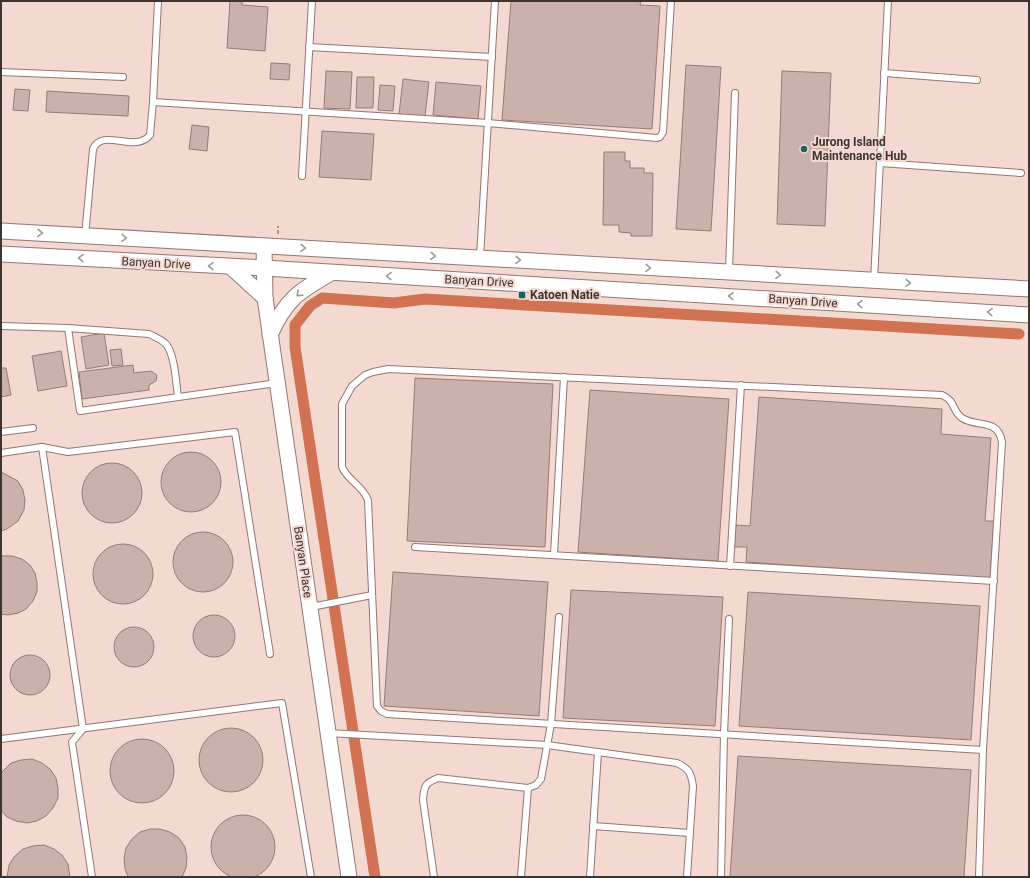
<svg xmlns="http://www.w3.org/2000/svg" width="1030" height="878" font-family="Roboto,sans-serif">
<rect width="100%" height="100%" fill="#f4d9d0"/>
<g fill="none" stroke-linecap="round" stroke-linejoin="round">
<polyline stroke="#d17253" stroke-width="11" points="375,877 295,347 295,325 310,306 322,298 394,303 425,299 1019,334"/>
</g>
<g fill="#cbb1a9" stroke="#957d75">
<polygon points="230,1 242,1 242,5 268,7 265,51 227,48"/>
<polygon points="511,1 641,1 640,5 660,6 652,129 502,120"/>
<polygon points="271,63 290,64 289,80 270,79"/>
<polygon points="686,65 721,67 711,231 676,229"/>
<polygon points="326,71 352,72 350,109 324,108"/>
<polygon points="782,71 831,73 825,226 777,224"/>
<polygon points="357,77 374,77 373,108 356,108"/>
<polygon points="403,79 429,82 425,116 399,114"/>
<polygon points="436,82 481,86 478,119 433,115"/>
<polygon points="380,85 395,86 393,111 378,110"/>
<polygon points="15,89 30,90 28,111 13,110"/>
<polygon points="47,91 129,96 128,116 46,112"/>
<polygon points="192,125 209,127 207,151 189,149"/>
<polygon points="322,131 374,134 371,180 319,177"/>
<polygon points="604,152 625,152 625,161 630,161 630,168 644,168 644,173 653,173 652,236 631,236 631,233 619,232 619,225 603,225"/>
<polygon points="104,333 109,365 86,369 81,337"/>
<polygon points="121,349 123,365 112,366 110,350"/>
<polygon points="61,351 67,386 38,391 32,356"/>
<polygon points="133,365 134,373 151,371 157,375 156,381 149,385 149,390 82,399 79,372"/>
<polygon points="1,368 6,368 11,395 1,397"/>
<polygon points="415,378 553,384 545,547 407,541"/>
<polygon points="590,390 729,399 718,561 578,552"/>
<polygon points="759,397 942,409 941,434 991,438 985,521 994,521 990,579 746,562 747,547 734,547 736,525 750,526"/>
<circle cx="191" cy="482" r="30"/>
<circle cx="112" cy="493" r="30"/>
<polygon points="1,472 18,481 23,490 25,500 24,510 18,521 7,529 1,531"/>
<circle cx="203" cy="562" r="30"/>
<circle cx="123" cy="574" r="30"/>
<polygon points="1,556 12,556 22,559 30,565 35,573 37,582 37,592 33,601 26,609 18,613 8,615 1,614"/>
<polygon points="393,572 548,582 539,716 384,706"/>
<polygon points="571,590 723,597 715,726 563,718"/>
<polygon points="748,592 980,606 971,740 739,726"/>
<circle cx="214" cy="636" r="21"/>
<circle cx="134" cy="647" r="20"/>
<circle cx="30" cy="675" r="20"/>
<circle cx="231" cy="760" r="32"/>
<circle cx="142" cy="771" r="32"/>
<polygon points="738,756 971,770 964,877 730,877"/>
<polygon points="32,759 42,763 50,769 56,778 58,788 58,798 53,808 46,816 37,821 27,823 16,821 7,817 1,810 1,773 11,763 21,760"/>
<circle cx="243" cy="847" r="32"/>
<polygon points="150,829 160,829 170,832 179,838 185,847 187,857 186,868 182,877 128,877 125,869 124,858 126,848 132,839 140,832"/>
<polygon points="44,845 54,849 62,855 68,864 70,877 7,877 9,865 15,856 23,849 33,846"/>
</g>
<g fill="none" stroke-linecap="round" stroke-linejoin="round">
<g stroke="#917871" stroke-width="8">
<g id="service">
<polyline points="309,47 492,57"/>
<polyline points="1,72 123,77"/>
<polyline points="884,73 977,80"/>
<polyline points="153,102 488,123 657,138 660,137 663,132 671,1"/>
<polyline points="880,163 1021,173"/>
<polyline points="302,176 312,1"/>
<path d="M85 236 93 149C103 127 135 154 150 135L153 102 158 1"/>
<polyline points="480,257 495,1"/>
<polyline points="729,271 735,93"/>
<polyline points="874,281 888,1"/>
<path d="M1 326 68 328 149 334C155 337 161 339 166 344 175 355 176 383 178 397"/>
<polyline points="68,328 80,411 277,383"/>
<polyline points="1,432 33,428"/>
<polyline points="42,447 83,729"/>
<polyline points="1,453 42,447 68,452 235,432 270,654"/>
<polyline points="415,547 994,581"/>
<polyline points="554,555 564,377"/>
<polyline points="730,566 741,385"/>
<polyline points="311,607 372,595"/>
<polyline points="83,729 72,742 92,877"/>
<path d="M328 733 547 745 677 763C689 769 691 772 693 786L687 877"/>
<polyline points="1,739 282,703 311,877"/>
<polyline points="593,826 690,833"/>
<path d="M434 877 423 800C424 786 425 783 438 778L528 788 536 785 541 779 551 724 559 617"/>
<polyline points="521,877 528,788"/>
<polyline points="590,877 598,752"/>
<polyline points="721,877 724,734 729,619"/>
<path d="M979 877 983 750 1002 442C998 418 978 428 962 418 952 411 956 401 942 395L388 369 373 372 365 375 352 386 342 404V467C349 482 362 485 368 500L377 706 381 711 387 714 983 750"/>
</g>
</g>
<g stroke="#917871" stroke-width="17">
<g id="tertiary">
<polyline points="1,231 1029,289"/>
<polyline points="264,246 265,298 349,877"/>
<polyline points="1,254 264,268 1029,315"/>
<polyline points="231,267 265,298"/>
<path d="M270 335C286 299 298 292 331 273"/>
</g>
</g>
<polyline stroke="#a9958f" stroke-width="2" stroke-dasharray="4 2" stroke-linecap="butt" points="278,234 278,226"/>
<use href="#service" stroke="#fff" stroke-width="6"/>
<use href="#tertiary" stroke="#fff" stroke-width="15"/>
</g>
<defs><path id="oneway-chevron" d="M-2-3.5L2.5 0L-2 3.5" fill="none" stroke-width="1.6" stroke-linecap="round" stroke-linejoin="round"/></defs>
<g stroke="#9e9a98">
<use href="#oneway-chevron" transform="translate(40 233) rotate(3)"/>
<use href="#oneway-chevron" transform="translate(124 238) rotate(3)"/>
<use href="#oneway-chevron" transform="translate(303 248) rotate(3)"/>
<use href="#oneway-chevron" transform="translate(433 256) rotate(3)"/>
<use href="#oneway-chevron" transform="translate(81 258) rotate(-177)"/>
<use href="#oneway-chevron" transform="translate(518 260) rotate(3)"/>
<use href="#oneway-chevron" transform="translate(211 266) rotate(-177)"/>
<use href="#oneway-chevron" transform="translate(648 268) rotate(3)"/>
<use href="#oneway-chevron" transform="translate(778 275) rotate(3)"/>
<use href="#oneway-chevron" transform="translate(389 276) rotate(-177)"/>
<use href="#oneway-chevron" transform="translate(908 283) rotate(3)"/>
<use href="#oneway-chevron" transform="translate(299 294) rotate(138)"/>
<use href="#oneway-chevron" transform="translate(731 296) rotate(-176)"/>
<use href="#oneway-chevron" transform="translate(860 304) rotate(-176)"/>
<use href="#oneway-chevron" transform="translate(990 312) rotate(-176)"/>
</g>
<g fill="#17645f" stroke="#f4d9d0" stroke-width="1.5">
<circle cx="804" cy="149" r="4"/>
<rect x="518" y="291" width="8" height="8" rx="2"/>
</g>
<g text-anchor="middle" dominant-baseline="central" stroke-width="4" stroke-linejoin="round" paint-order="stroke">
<g font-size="12" font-weight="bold" fill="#3e3431" stroke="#f4d9d0" text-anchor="start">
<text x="812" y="142">Jurong Island<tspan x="812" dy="14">Maintenance Hub</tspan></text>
<text x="530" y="295">Katoen Natie</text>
</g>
<g font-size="12" fill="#3e3431" stroke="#f4d9d0">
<text transform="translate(156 263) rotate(3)">Banyan Drive</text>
<text transform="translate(479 281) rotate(3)">Banyan Drive</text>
<text transform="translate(803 301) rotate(4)">Banyan Drive</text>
<text transform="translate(303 562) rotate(82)">Banyan Place</text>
</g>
</g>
<rect width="1030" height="878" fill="none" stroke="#3e3431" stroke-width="4"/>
</svg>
